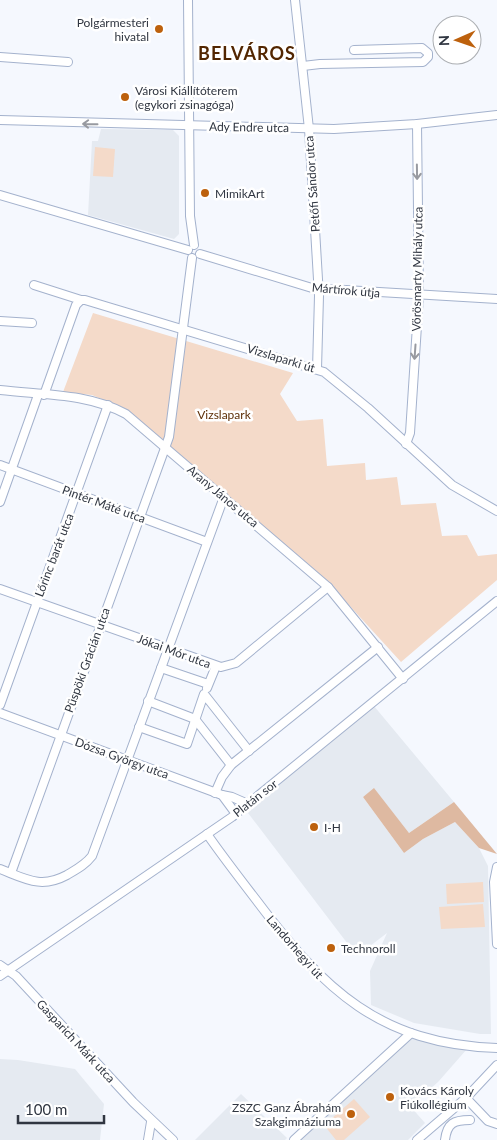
<svg xmlns="http://www.w3.org/2000/svg" width="497" height="1140" font-family="Lato,sans-serif">
<rect width="100%" height="100%" fill="#f5f8fe"/>
<g fill="#e5eaf1">
<polygon points="101,129 173,130 179,136 179,234 174,239 88,215 92,141 98,141"/>
<polygon points="374,706 454,802 409,833 374,789 363,797 404,853 423,839 455,822 479,848 488,866 491,1034 480,1034 414,1023 371,1005 370,971 387,933 357,956 248,813 313,754"/>
<polygon points="412,1037 467,1049 438,1082 410,1106 425,1123 408,1140 299,1140 353,1089"/>
<polygon points="0,1059 18,1060 75,1069 104,1104 100,1140 0,1140"/>
<polygon points="241,1094 287,1138 285,1140 195,1140"/>
</g>
<g fill="#f4dac9">
<polygon points="95,147 115,149 113,177 93,176"/>
<polygon points="93,313 293,373 280,394 297,421 323,419 327,466 365,463 366,480 397,477 401,505 436,503 442,536 467,535 478,556 497,554 497,580 401,662 327,581 129,411 92,395 63,392"/>
<polygon points="483,882 484,902 447,904 446,884"/>
<polygon points="483,904 485,927 441,929 439,907"/>
<polygon points="354,1099 370,1117 344,1140 336,1140 324,1125"/>
</g>
<polygon fill="#deb9a1" points="374,788 409,833 454,802 497,854 479,848 455,822 423,839 404,853 363,797"/>
<g fill="none" stroke-linecap="round" stroke-linejoin="round">
<g stroke="#a4b2cd" stroke-width="10">
<g id="minor">
<polyline points="188,0 190,216 194,245"/>
<polyline points="295,0 309,129 319,296 317,369"/>
<polyline points="0,57 68,62"/>
<polyline points="303,66 320,64 423,62 428,57 428,53 422,48 354,50"/>
<polyline points="0,120 334,129 417,124 497,115"/>
<polyline points="0,195 188,250"/>
<polyline points="200,254 312,288 497,299"/>
<polyline points="34,285 81,300"/>
<polyline points="0,321 32,323"/>
<path d="M0 390C43 395 87 393 126 414L328 587 403 679"/>
<polyline points="44,395 76,305 81,300 85,300 324,372 368,408 452,485 497,511"/>
<polyline points="406,444 410,433 419,295 417,124"/>
<polyline points="0,465 207,542"/>
<polyline points="0,502 38,395"/>
<polyline points="0,589 221,667 236,663 328,587"/>
<polyline points="161,668 208,684"/>
<polyline points="207,688 216,666"/>
<polyline points="148,701 195,719 231,765"/>
<polyline points="0,705 108,405"/>
<polyline points="0,713 222,795 236,814"/>
<polyline points="139,727 187,744 204,694 249,751"/>
<polyline points="215,793 222,777 231,765 378,647"/>
<polyline points="222,795 232,797 248,804"/>
<path d="M207 834C223 857 240 879 257 901 324 990 380 1044 497 1048"/>
<polyline points="497,867 494,882 497,944"/>
<path d="M0 869C26 879 41 889 67 875 77 869 85 865 92 856L224 497"/>
<polyline points="11,873 169,437 192,258"/>
<polyline points="0,965 16,976 133,1102 173,1140"/>
<polyline points="0,976 232,817 497,601"/>
<polyline points="466,1098 488,1121 497,1124"/>
<polyline points="148,1140 151,1122"/>
<polyline points="294,1140 411,1033"/>
<polyline points="417,1140 466,1098 497,1065"/>
<path d="M445 1140C447 1123 454 1120 470 1120"/>
</g>
</g>
<use href="#minor" stroke="#fff" stroke-width="8"/>
</g>
<defs><path id="oneway-shaft" d="M-6 0H5M1.5-3L5.5 0L1.5 3" fill="none" stroke-width="1.6" stroke-linecap="round" stroke-linejoin="round" transform="scale(1.25)"/></defs>
<g stroke="#989aa0">
<use href="#oneway-shaft" transform="translate(90 124) rotate(-179)"/>
<use href="#oneway-shaft" transform="translate(417 172) rotate(89)"/>
<use href="#oneway-shaft" transform="translate(415 352) rotate(94)"/>
</g>
<g fill="#bd610d" stroke="#fff" stroke-width="2">
<circle cx="159" cy="29" r="5"/>
<circle cx="125" cy="97" r="5"/>
<circle cx="205" cy="193" r="5"/>
<circle cx="314" cy="827" r="5"/>
<circle cx="331" cy="948" r="5"/>
<circle cx="390" cy="1097" r="5"/>
<circle cx="351" cy="1114" r="5"/>
</g>
<g text-anchor="middle" dominant-baseline="central" stroke-width="5" stroke-linejoin="round" paint-order="stroke">
<g font-size="12" fill="#303641" stroke="#fff" text-anchor="start">
<text x="149" y="22" text-anchor="end">Polgármesteri<tspan x="149" dy="14">hivatal</tspan></text>
<text x="135" y="90">Városi Kiállítóterem<tspan x="135" dy="14">(egykori zsinagóga)</tspan></text>
<text x="215" y="193">MimikArt</text>
<text x="324" y="827">I-H</text>
<text x="341" y="948">Technoroll</text>
<text x="400" y="1090">Kovács Károly<tspan x="400" dy="14">Fiúkollégium</tspan></text>
<text x="341" y="1107" text-anchor="end">ZSZC Ganz Ábrahám<tspan x="341" dy="14">Szakgimnáziuma</tspan></text>
</g>
<g font-size="12" fill="#303641" stroke="#fff">
<text transform="translate(249 127) rotate(1)">Ady Endre utca</text>
<text transform="translate(312 184) rotate(-94)">Petőfi Sándor utca</text>
<text transform="translate(417 269) rotate(-89)">Vörösmarty Mihály utca</text>
<text transform="translate(346 290) rotate(5)">Mártírok útja</text>
<text transform="translate(281 358) rotate(17)">Vizslaparki út</text>
<text transform="translate(223 496) rotate(40)">Arany János utca</text>
<text transform="translate(104 504) rotate(20)">Pintér Máté utca</text>
<text transform="translate(54 555) rotate(-69)">Lőrinc barát utca</text>
<text transform="translate(174 651) rotate(20)">Jókai Mór utca</text>
<text transform="translate(87 660) rotate(-70)">Püspöki Grácián utca</text>
<text transform="translate(122 758) rotate(20)">Dózsa György utca</text>
<text transform="translate(255 798) rotate(-38)">Platán sor</text>
<text transform="translate(295 947) rotate(49)">Landorhegyi út</text>
<text transform="translate(76 1041) rotate(47)">Gasparich Márk utca</text>
</g>
<g font-size="12" fill="#5d2e06" stroke="#fff">
<text x="224" y="414">Vizslapark</text>
</g>
<g font-size="18" font-weight="bold" letter-spacing="1" fill="#522601" stroke="#fff">
<text x="247" y="53">BELVÁROS</text>
</g>
</g>
<g transform="translate(457 40) rotate(268)"><circle r="24" fill="#ffffff" stroke="#acafb3"/>
<path d="M0-4L9 19L0 12L-9 19Z" fill="#bd610d"/>
<text y="-8" font-size="14" font-weight="bold" text-anchor="middle" fill="#303641">N</text>
</g>
<path d="M18 1115v8h86v-8" fill="none" stroke="#303641" stroke-width="2.5"/>
<text x="25" y="1115" font-size="15" fill="#303641" stroke="#ffffff" stroke-width="4" paint-order="stroke">100 m</text>
</svg>
